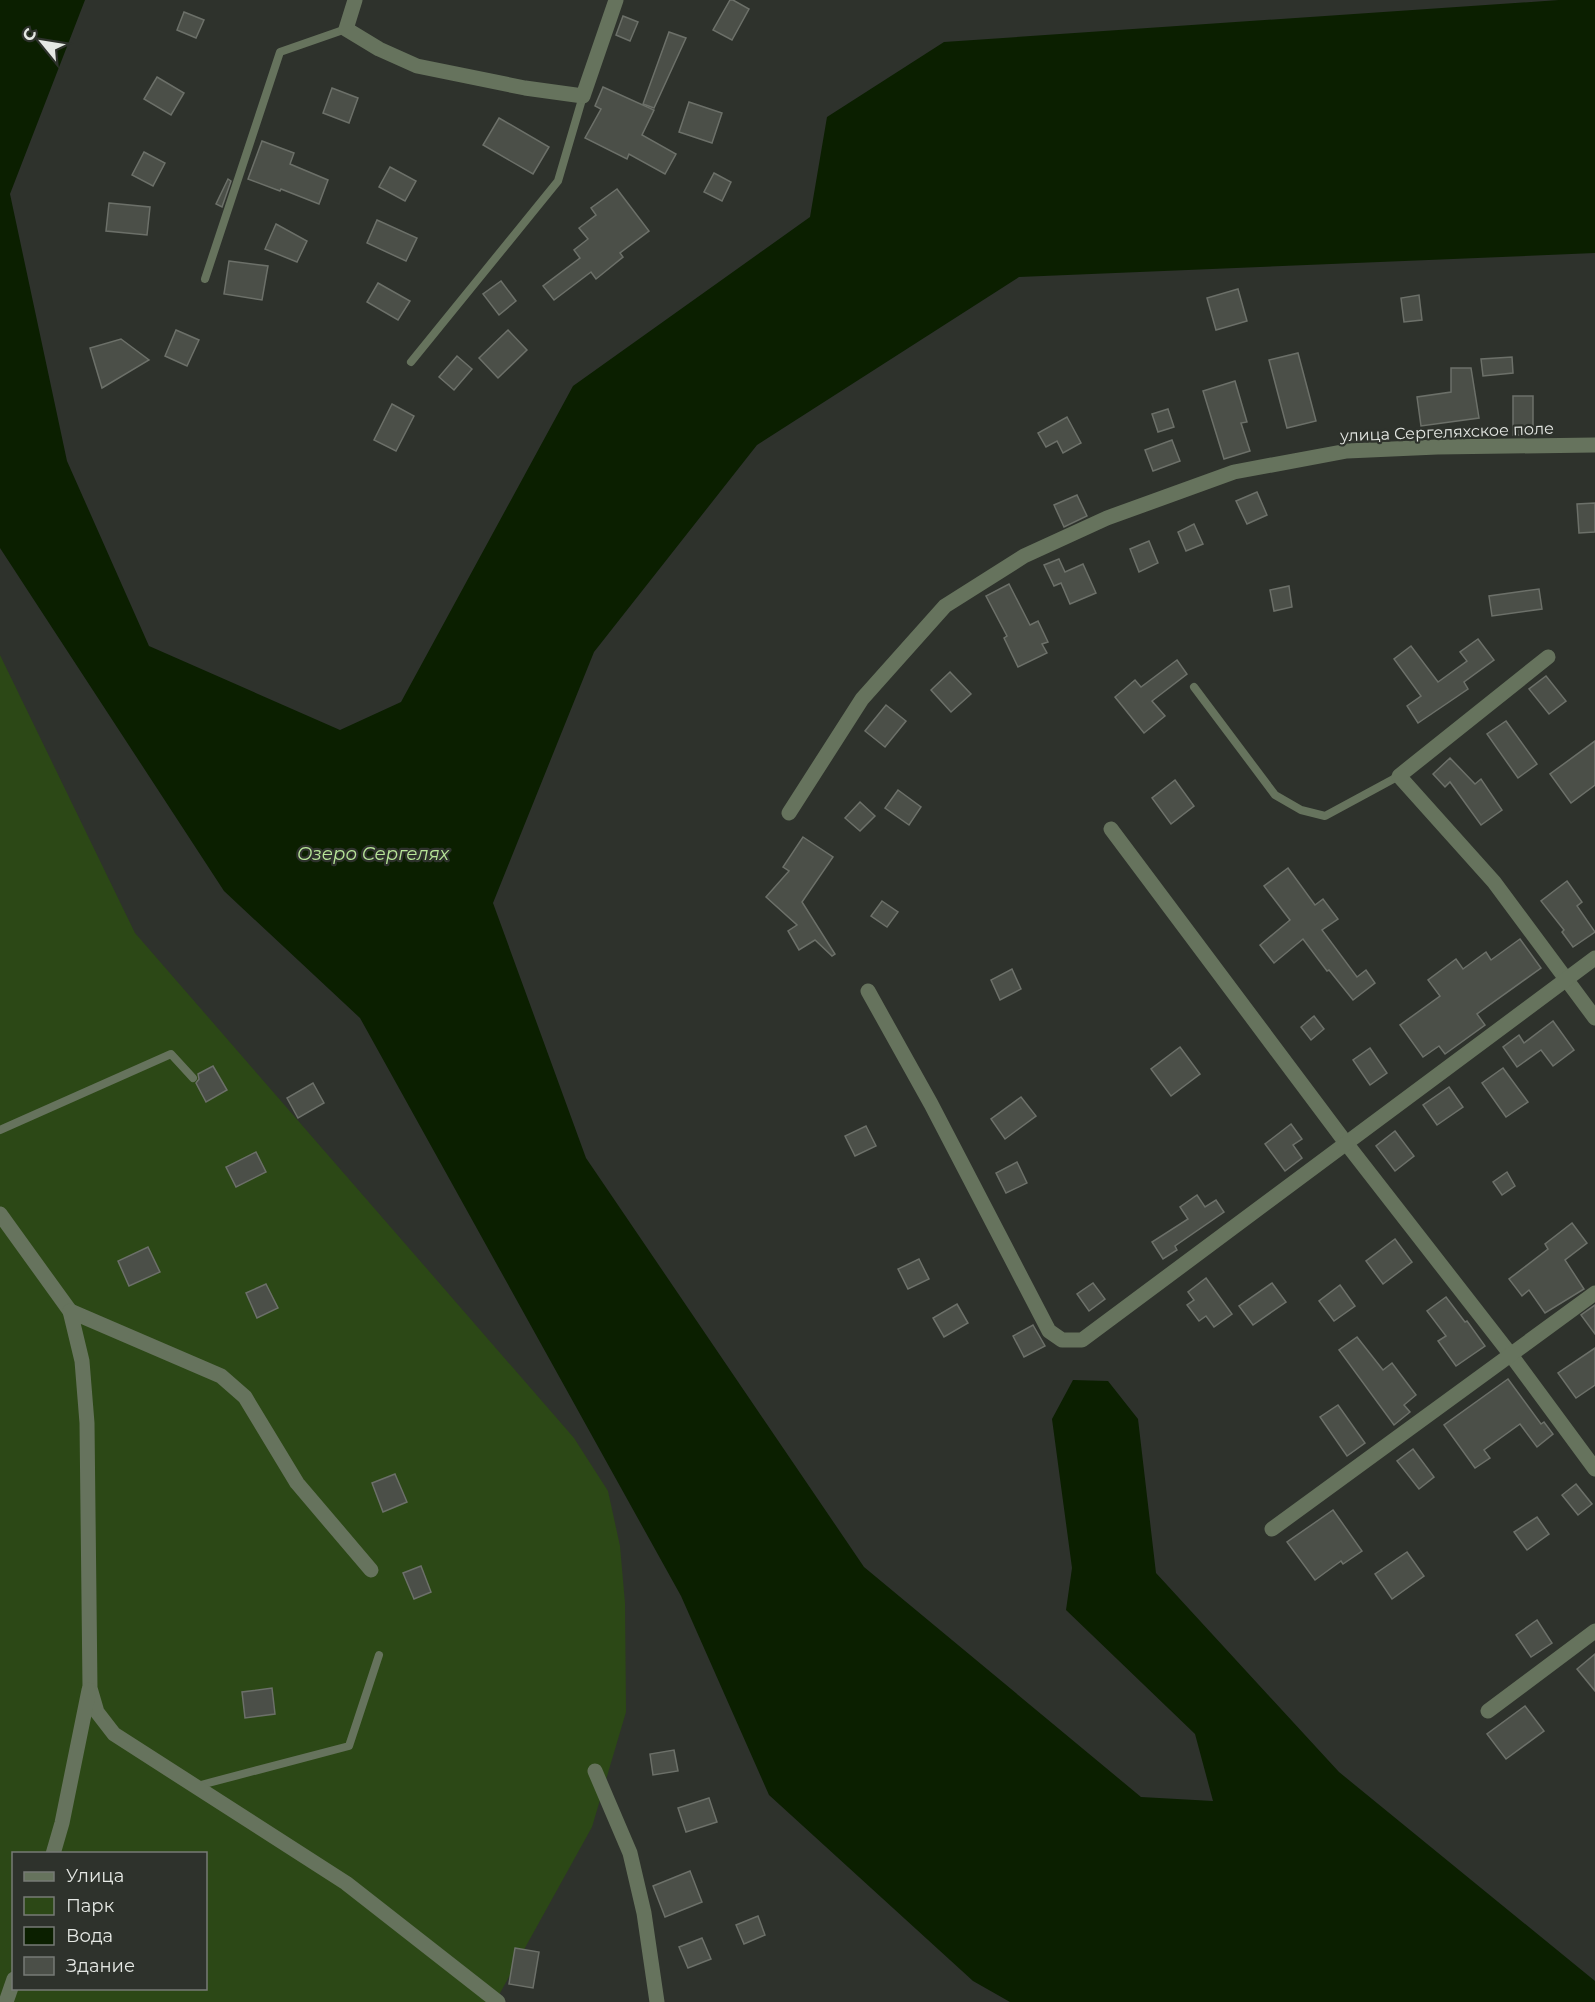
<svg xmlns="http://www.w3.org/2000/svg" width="1595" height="2002" font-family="Montserrat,sans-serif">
<rect width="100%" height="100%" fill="#2e322c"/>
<path fill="#2c4816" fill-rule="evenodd" d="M0 655 135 933 574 1438 608 1491 620 1546 625 1603 626 1712 592 1827 495 2002H0ZM14 1854H206V1988H14Z"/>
<polygon fill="#0b1f00" points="0,0 85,0 10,194 67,461 149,646 340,730 401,702 573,386 810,217 827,117 944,42 1559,0 1595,0 1595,253 1019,277 757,445 594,652 493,903 586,1158 864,1567 1141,1797 1213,1801 1195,1734 1066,1610 1072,1568 1052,1419 1073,1380 1108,1381 1138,1419 1156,1573 1339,1772 1595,1981 1595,2002 1010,2002 973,1981 769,1795 681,1596 360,1018 224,891 0,548"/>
<g fill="#4b4f48" stroke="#6c7069" stroke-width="1.5">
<polygon points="730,0 733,0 749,9 732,40 713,30"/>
<polygon points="184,12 204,20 196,38 177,30"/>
<polygon points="623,16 638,22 630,41 616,35"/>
<polygon points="669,32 686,38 654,108 643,104"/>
<polygon points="157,77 184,93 171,115 144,99"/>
<polygon points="603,87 654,110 642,135 676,154 665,174 629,154 627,159 585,138 601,109 595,106"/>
<polygon points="332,88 358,98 349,123 323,113"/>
<polygon points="689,102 722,113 712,143 679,132"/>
<polygon points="499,118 549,147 533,174 483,145"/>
<polygon points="262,141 294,153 290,164 328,180 319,204 281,189 280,191 248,179"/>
<polygon points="144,152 165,163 153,186 132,175"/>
<polygon points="390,167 416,181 405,201 379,187"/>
<polygon points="714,173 731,182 722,201 704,192"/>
<polygon points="228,179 231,181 222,207 216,204"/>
<polygon points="617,189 649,231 620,253 623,257 596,279 591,272 554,300 543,286 580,258 574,250 588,239 579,228 596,215 591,208"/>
<polygon points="109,203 150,207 147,235 106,231"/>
<polygon points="377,220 417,238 406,261 367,243"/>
<polygon points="276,224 307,241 297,262 265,249"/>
<polygon points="229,261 268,266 262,300 224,294"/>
<polygon points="501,281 516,301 499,315 483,294"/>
<polygon points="378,283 410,301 398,320 367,302"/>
<polygon points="1238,289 1247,321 1216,330 1207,298"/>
<polygon points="1419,295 1422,320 1404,322 1401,298"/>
<polygon points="176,330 199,340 187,366 165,356"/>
<polygon points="508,330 527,350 498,378 479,358"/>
<polygon points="121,339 149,360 102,388 90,348"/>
<polygon points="1298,353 1316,421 1287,428 1269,360"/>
<polygon points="457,356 472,369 454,390 439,377"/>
<polygon points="1512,357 1513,373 1483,376 1481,359"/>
<polygon points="1451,368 1471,368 1479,418 1421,426 1417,397 1451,392"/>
<polygon points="1235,381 1247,422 1241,423 1250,451 1224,459 1203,391"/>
<rect x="1513" y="396" width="20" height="39"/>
<polygon points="392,404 414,416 396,451 374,440"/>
<polygon points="1168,409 1174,427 1158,432 1152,414"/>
<polygon points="1067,417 1081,443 1063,453 1057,441 1046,447 1038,433"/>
<polygon points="1172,440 1180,461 1153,471 1145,450"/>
<polygon points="1257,492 1267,515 1247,524 1236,501"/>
<polygon points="1077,495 1087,516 1064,527 1054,505"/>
<polygon points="1595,503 1595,532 1579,533 1577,504"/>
<polygon points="1194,524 1203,544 1186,551 1178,532"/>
<polygon points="1149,541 1158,563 1139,572 1130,549"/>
<polygon points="1059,559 1065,572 1083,564 1096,593 1070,604 1061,583 1054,586 1044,565"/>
<polygon points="1009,584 1030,625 1038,621 1048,642 1042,644 1047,653 1018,667 1004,638 1007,636 986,596"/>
<polygon points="1289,586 1292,607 1274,611 1270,590"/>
<polygon points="1539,589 1542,609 1492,616 1489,596"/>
<polygon points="1478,639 1494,660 1464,682 1468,689 1418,723 1407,706 1421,696 1394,659 1411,646 1438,682 1467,661 1460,652"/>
<polygon points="1177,660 1187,674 1152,701 1165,716 1144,733 1115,697 1135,680 1141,687"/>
<polygon points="950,672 971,694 951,712 931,690"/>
<polygon points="1546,676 1566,701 1549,714 1529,689"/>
<polygon points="886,705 906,721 885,747 865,731"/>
<polygon points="1506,721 1537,764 1518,778 1487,734"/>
<polygon points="1595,741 1595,785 1571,803 1550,774"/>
<polygon points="1450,758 1475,784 1481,779 1502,810 1481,825 1450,782 1445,787 1433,774"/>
<polygon points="1175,780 1194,806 1171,824 1152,798"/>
<polygon points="898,790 921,807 909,825 885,808"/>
<polygon points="860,802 875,816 860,831 845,818"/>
<polygon points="803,837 833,857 802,902 835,954 832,956 815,940 799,950 788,931 797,925 766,897 789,871 783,867"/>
<polygon points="1288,868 1315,905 1323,899 1338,919 1322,930 1357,977 1366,970 1375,983 1353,1000 1329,970 1327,971 1303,939 1274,963 1260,945 1290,920 1264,886"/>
<polygon points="1567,881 1582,902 1577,906 1595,932 1573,947 1562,932 1564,930 1541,901"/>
<polygon points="882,901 898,912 887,927 871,916"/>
<polygon points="1520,939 1541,968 1477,1014 1485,1025 1445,1054 1439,1046 1423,1057 1400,1025 1440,996 1428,980 1456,959 1463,969 1486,952 1491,960"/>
<polygon points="1012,969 1021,989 1000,1000 991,980"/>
<polygon points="1314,1016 1324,1029 1311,1040 1301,1027"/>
<polygon points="1553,1021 1574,1050 1553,1066 1541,1050 1517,1067 1503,1047 1519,1035 1524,1043"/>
<polygon points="1180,1047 1200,1074 1171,1096 1151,1069"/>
<polygon points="1370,1048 1387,1073 1370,1085 1353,1060"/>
<polygon points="213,1066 227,1090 206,1102 196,1083 199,1079 198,1074"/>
<polygon points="1503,1068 1528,1102 1506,1117 1482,1083"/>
<polygon points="313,1083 324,1103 298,1118 287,1098"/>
<polygon points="1449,1087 1463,1107 1437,1125 1423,1105"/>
<polygon points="1021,1097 1036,1116 1005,1139 991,1119"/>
<polygon points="1291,1124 1302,1139 1293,1145 1302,1158 1285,1171 1265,1144"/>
<polygon points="866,1126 876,1146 855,1156 845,1136"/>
<polygon points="1395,1131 1414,1156 1395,1171 1376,1146"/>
<polygon points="256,1152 266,1172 236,1187 226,1167"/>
<polygon points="1017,1162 1027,1183 1006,1193 996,1173"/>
<polygon points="1507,1172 1515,1186 1502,1195 1493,1182"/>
<polygon points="1197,1195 1205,1207 1216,1200 1224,1212 1175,1246 1177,1250 1163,1259 1152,1242 1188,1219 1180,1207"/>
<polygon points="1572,1223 1587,1243 1565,1260 1584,1289 1545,1313 1529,1290 1522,1296 1509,1279 1548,1249 1545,1244"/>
<polygon points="1395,1239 1412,1262 1383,1284 1366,1261"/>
<polygon points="148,1247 160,1272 129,1286 118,1261"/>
<polygon points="919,1259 929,1279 908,1289 898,1269"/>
<polygon points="1206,1278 1232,1314 1214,1327 1206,1316 1199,1321 1187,1305 1194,1300 1188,1292"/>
<polygon points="1093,1283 1105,1299 1089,1311 1077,1294"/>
<polygon points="1272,1283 1286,1302 1253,1325 1239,1306"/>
<polygon points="266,1284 278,1308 257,1318 246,1293"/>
<polygon points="1340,1285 1355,1306 1334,1321 1319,1301"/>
<polygon points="1446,1297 1465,1322 1467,1321 1485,1346 1456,1366 1438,1341 1446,1336 1427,1311"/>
<polygon points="957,1304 968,1323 944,1337 933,1318"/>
<polygon points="1595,1305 1595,1334 1581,1315"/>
<polygon points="1033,1325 1045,1346 1024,1357 1013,1336"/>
<polygon points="1357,1337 1383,1370 1392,1363 1416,1395 1404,1405 1410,1412 1394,1425 1339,1350"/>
<polygon points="1595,1348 1595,1385 1576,1398 1558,1373"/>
<polygon points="1508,1379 1541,1424 1544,1422 1553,1434 1537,1447 1520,1424 1484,1450 1490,1458 1475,1468 1444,1425"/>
<polygon points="1338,1405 1365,1443 1347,1456 1320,1417"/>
<polygon points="1413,1449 1434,1477 1419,1489 1397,1461"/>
<polygon points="395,1474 407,1502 383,1512 372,1483"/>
<polygon points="1576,1484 1592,1504 1578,1515 1562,1495"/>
<polygon points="1333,1510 1362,1551 1343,1564 1341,1561 1315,1580 1287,1542"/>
<polygon points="1537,1517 1549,1534 1527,1550 1514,1532"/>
<polygon points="1407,1552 1424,1576 1392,1599 1375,1574"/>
<polygon points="421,1566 431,1592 414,1599 403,1573"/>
<polygon points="1537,1620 1552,1643 1531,1657 1516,1635"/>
<polygon points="1595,1654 1595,1691 1577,1669"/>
<polygon points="272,1688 275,1714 245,1718 242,1692"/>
<polygon points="1525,1706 1544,1731 1506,1759 1487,1734"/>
<polygon points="674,1750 678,1771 653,1775 650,1754"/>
<polygon points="709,1798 717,1822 686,1832 678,1808"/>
<polygon points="690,1871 702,1902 665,1917 653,1886"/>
<polygon points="758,1916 765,1935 744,1944 736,1925"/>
<polygon points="702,1938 711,1959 688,1968 679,1947"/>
<polygon points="515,1948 539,1952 533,1988 509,1984"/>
</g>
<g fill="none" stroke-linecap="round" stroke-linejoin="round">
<g stroke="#66735d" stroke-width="8">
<polyline points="205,279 280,52 346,29"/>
<polyline points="411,362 558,181 583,96"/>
<polyline points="1194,687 1275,795 1301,810 1325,816 1399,776"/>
<polyline points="0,1130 171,1054 193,1078"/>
<polyline points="197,1786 349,1746 379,1655"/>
</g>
<g stroke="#66735d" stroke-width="15">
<polyline points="355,0 346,29 379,49 417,66 525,88 583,96 616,0"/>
<polyline points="1548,657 1399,776 1494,882 1595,1018"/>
<polyline points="789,813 862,699 945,606 1024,556 1107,518 1234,472 1347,451 1437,447 1595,445"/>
<polyline points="1111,829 1346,1143 1511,1355 1595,1469"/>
<polyline points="868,991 931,1104 1049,1331 1062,1340 1082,1340 1595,958"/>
<polyline points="0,1214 70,1311"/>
<polyline points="1272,1529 1595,1293"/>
<polyline points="371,1570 297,1483 245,1397 221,1376 70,1311 82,1361 87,1423 90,1688 97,1712 114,1734 346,1883 498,2002"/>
<polyline points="1488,1711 1595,1631"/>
<polyline points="595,1771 630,1853 644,1913 657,2002"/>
<polyline points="53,1854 62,1823 89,1690"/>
<polyline points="6,2002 14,1979"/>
</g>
</g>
<g text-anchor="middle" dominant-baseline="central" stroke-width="4.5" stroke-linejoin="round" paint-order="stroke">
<g font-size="16" fill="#e5e8e4" stroke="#2e322c">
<text transform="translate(1447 432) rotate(-2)">улица Сергеляхское поле</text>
</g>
<g font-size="18" font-style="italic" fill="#b8e699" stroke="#2e322c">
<text x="373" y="854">Озеро Сергелях</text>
</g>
</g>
<rect x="12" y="1852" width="195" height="138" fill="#2e322c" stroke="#777b76" stroke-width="1.5"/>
<rect x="24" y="1872" width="30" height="9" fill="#66735d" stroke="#777b76" stroke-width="1.5"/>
<text x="66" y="1882" font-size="18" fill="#e5e8e4">Улица</text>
<rect x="24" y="1897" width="30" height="18" fill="#2c4816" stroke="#777b76" stroke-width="1.5"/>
<text x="66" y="1912" font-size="18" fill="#e5e8e4">Парк</text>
<rect x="24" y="1927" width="30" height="18" fill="#0b1f00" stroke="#777b76" stroke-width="1.5"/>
<text x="66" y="1942" font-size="18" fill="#e5e8e4">Вода</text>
<rect x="24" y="1957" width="30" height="18" fill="#4b4f48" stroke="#777b76" stroke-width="1.5"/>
<text x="66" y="1972" font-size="18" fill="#e5e8e4">Здание</text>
<g transform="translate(42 42) rotate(300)" stroke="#2e322c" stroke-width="4.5" paint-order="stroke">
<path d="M0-4.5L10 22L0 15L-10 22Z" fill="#e5e8e4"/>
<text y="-9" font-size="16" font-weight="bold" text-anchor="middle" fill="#e5e8e4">С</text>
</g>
</svg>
